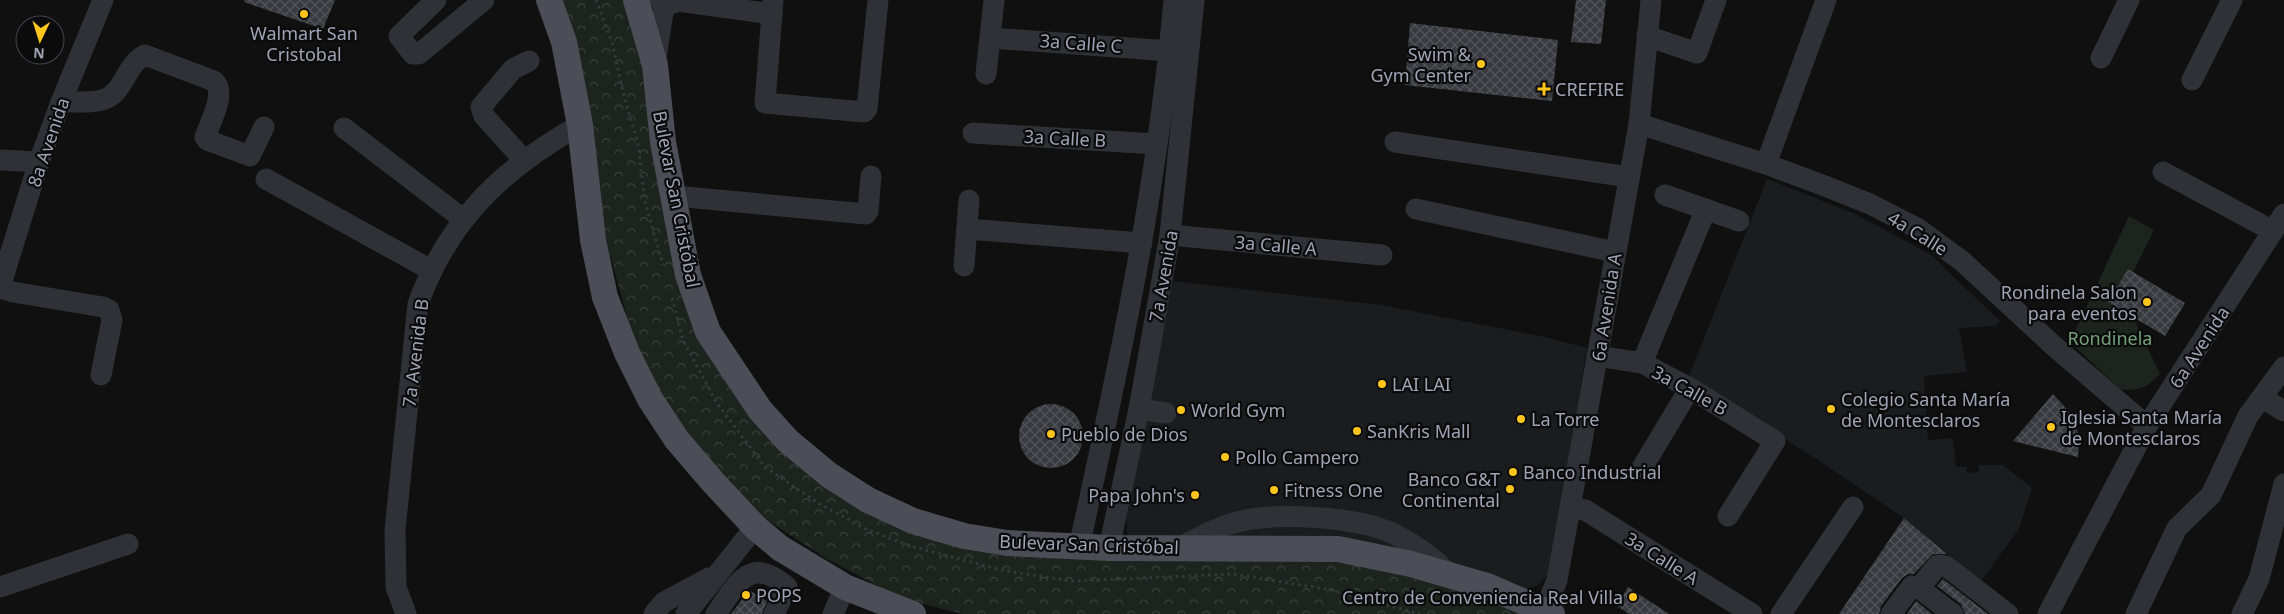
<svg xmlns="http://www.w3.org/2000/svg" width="2284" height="614" font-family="'Noto Sans',sans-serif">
<defs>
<pattern id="park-crowns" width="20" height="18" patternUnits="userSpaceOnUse" patternTransform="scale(1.25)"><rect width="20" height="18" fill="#1c241d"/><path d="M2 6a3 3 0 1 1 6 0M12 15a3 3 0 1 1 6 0" fill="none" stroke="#3a413b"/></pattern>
<pattern id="building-cross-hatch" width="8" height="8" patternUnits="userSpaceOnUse" patternTransform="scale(1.25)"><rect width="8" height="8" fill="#393a40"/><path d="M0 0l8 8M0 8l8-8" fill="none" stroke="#525459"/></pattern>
</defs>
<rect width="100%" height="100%" fill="#101011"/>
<g fill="#1b1c1e">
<polygon points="1767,179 1853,213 1930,254 2000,321 1995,326 1959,328 1967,372 1924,376 1928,440 1953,438 1956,467 1967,467 1966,473 1979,472 1979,465 2003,465 2032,488 2019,529 1981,581 1904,518 1818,460 1688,379"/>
<polygon points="1173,281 1381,305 1545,337 1587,348 1553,558 1549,574 1538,585 1527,589 1516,589 1128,536 1126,519"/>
</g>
<polygon fill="url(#park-crowns)" points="558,0 629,0 644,50 677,257 749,404 903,525 1340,556 1536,614 963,614 903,599 827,559 753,511 682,436 636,349 606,240"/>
<path fill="#1c241d" d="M2129 216 2154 230 2133 272 2128 269 2108 302 2133 317 2160 374C2148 387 2138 392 2120 389L2070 342Z"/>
<g fill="url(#building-cross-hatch)">
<polygon points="244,0 335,0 323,29 244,2"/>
<polygon points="1576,0 1606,0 1601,44 1571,42"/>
<polygon points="1410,23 1558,40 1552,101 1405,85"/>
<polygon points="2128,269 2185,303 2165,336 2108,302"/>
<polygon points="2053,394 2073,416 2079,437 2078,457 2013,441"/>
<circle cx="1051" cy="436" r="32"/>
<polygon points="1904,518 1947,554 1933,554 1914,574 1908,574 1902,578 1881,606 1879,614 1839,614"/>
<polygon points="1943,579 1988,614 1965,614 1961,604 1937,586"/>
<polygon points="1628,587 1669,614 1629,614 1617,606"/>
<polygon points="749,590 767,601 762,614 731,614"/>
<polygon points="1916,601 1932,614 1907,614"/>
</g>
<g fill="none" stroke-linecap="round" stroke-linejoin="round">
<g stroke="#36383e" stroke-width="3" stroke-dasharray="2.5 4" stroke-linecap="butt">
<polyline points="596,0 612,42 624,96 638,144 645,202 663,265"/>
<polyline points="672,298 683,340 716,402 765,467 818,503 866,529 910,546 1005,571 1072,581 1234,574 1331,590 1420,614"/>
</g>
<g stroke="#303137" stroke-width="21">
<polyline points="436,0 399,36 413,54 419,54 484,0"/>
<polyline points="773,0 765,103 864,112 867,109 878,0"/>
<polyline points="664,6 678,1 772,14"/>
<polyline points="1647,36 1697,53 1716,0"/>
<polyline points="991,38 1170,51"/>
<polyline points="2101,58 2129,0"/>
<polyline points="655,64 664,6 660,0"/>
<polyline points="986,74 994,0"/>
<polyline points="2192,80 2232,0"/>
<path d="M61 102C74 101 93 104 105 99 124 92 126 64 145 55L214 81C227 94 210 122 205 137L207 140 250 156 264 127"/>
<polyline points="1639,124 1766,164 1825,186 1870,204 1917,228 1962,261 2055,347 2147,426"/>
<polyline points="344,128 463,219"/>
<polyline points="973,133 1156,144"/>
<polyline points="1395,142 1629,177"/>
<polyline points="0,160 39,162"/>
<polyline points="524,160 484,116 481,107 513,69 529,61"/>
<polyline points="1766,164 1826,0"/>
<polyline points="2163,172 2273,231"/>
<polyline points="266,179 431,270"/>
<polyline points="1665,195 1739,221"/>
<polyline points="686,197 866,214 868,211 871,176"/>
<polyline points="1416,209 1615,252"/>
<polyline points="967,229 1142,243"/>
<polyline points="1170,235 1382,255"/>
<polyline points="964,266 969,200"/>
<polyline points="0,287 39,162 61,102 103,0"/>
<polyline points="0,288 13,292 103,307 109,310 112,320 101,375"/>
<polyline points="1597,356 1642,363 1690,388 1775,441 1728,516"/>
<polyline points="1642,363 1706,209"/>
<polyline points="2262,398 2284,411"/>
<polyline points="1139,409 1166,413"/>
<polyline points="1642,468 1690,388"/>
<polyline points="1571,508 1585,510 1752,614"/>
<path d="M1079 547C1119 366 1158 185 1174 0"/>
<polyline points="1109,548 1139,409 1170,235 1194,0"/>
<path d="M1179 548C1196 539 1212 530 1230 524 1269 511 1354 516 1392 533 1415 544 1433 557 1450 575"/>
<polyline points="0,587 128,544"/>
<polyline points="1919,588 1938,565 1946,566 2008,614"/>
<polyline points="1545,610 1557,580 1639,124 1651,0"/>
<path d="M406 614 396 587 395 530 418 304C448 220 503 168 580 125"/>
<polyline points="654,614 664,602 709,578"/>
<polyline points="686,614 755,527"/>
<path d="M716 614C729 596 744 562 771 576 777 579 782 582 787 587L774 614"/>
<polyline points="833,614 845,587"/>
<polyline points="1781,614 1853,507"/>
<polyline points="1891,614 1912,586 1919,588 1953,614"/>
<polyline points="2048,614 2147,426 2284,214"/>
<polyline points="2136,614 2177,528 2211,495 2248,416 2284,367"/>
<polyline points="2242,614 2259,579 2284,484"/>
</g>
<g stroke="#4c4d56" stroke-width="26">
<polyline points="549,0 564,42 580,125 593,240 605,297 627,353 650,399 677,440 713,482 755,527 780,548 845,587 913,614"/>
<polyline points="636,0 655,65 663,142 688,275 708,332 760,410 788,441 829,475 868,500 913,521 964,536 1007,543 1109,548 1338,549 1411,564 1487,586 1552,614"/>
</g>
</g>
<g fill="#ffc51a" stroke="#0b0b0c" stroke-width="2">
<circle cx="304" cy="14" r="5"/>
<circle cx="1481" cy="64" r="5"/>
<path d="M1541.5 81.5h5v5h5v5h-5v5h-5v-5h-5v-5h5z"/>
<circle cx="2147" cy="302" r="5"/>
<circle cx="1382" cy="384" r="5"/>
<circle cx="1831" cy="409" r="5"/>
<circle cx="1181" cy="410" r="5"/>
<circle cx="1521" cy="419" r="5"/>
<circle cx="2051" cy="427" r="5"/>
<circle cx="1357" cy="431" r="5"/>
<circle cx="1051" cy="434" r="5"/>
<circle cx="1225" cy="457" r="5"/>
<circle cx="1513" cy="472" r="5"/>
<circle cx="1510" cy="489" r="5"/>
<circle cx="1274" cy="490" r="5"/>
<circle cx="1195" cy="495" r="5"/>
<circle cx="746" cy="595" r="5"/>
<circle cx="1633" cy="597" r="5"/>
</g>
<g text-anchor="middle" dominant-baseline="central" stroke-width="4.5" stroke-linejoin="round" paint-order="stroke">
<g font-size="18" fill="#9fa4b4" stroke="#0b0b0c" text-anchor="start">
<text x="304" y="33" text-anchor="middle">Walmart San<tspan x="304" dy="21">Cristobal</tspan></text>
<text x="1471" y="54" text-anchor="end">Swim &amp;<tspan x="1471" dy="21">Gym Center</tspan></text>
<text x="1555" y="89">CREFIRE</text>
<text x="2137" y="292" text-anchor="end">Rondinela Salon<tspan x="2137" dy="21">para eventos</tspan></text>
<text x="1392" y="384">LAI LAI</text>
<text x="1841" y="399">Colegio Santa María<tspan x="1841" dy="21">de Montesclaros</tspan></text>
<text x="1191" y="410">World Gym</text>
<text x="2061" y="417">Iglesia Santa María<tspan x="2061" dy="21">de Montesclaros</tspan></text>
<text x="1531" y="419">La Torre</text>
<text x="1367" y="431">SanKris Mall</text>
<text x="1061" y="434">Pueblo de Dios</text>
<text x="1235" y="457">Pollo Campero</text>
<text x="1523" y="472">Banco Industrial</text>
<text x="1500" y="479" text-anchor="end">Banco G&amp;T<tspan x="1500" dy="21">Continental</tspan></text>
<text x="1284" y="490">Fitness One</text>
<text x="1185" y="495" text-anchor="end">Papa John's</text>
<text x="756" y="595">POPS</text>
<text x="1623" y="597" text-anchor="end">Centro de Conveniencia Real Villa</text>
</g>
<g font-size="18" fill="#9fa4b4" stroke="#0b0b0c">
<text transform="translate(1081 43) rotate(4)">3a Calle C</text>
<text transform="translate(1065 138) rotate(3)">3a Calle B</text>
<text transform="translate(48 142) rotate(-71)">8a Avenida</text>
<text transform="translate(677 199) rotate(79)">Bulevar San Cristóbal</text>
<text transform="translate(1918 233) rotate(32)">4a Calle</text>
<text transform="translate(1276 245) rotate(5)">3a Calle A</text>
<text transform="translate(1163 276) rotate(-80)">7a Avenida</text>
<text transform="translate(1606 307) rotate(-81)">6a Avenida A</text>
<text transform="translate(2199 347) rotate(-57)">6a Avenida</text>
<text transform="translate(415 353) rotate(-83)">7a Avenida B</text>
<text transform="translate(1690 390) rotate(29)">3a Calle B</text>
<text transform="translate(1089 544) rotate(2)">Bulevar San Cristóbal</text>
<text transform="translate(1662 558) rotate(32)">3a Calle A</text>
</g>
<g font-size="18" fill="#74a17a" stroke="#0b0b0c">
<text x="2110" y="338">Rondinela</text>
</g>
</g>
<g transform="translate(40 40) rotate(184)"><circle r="24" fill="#0b0b0c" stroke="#46484f"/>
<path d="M0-4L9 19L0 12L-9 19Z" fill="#ffc51a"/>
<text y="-8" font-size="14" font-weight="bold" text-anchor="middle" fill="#9fa4b4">N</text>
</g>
</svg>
